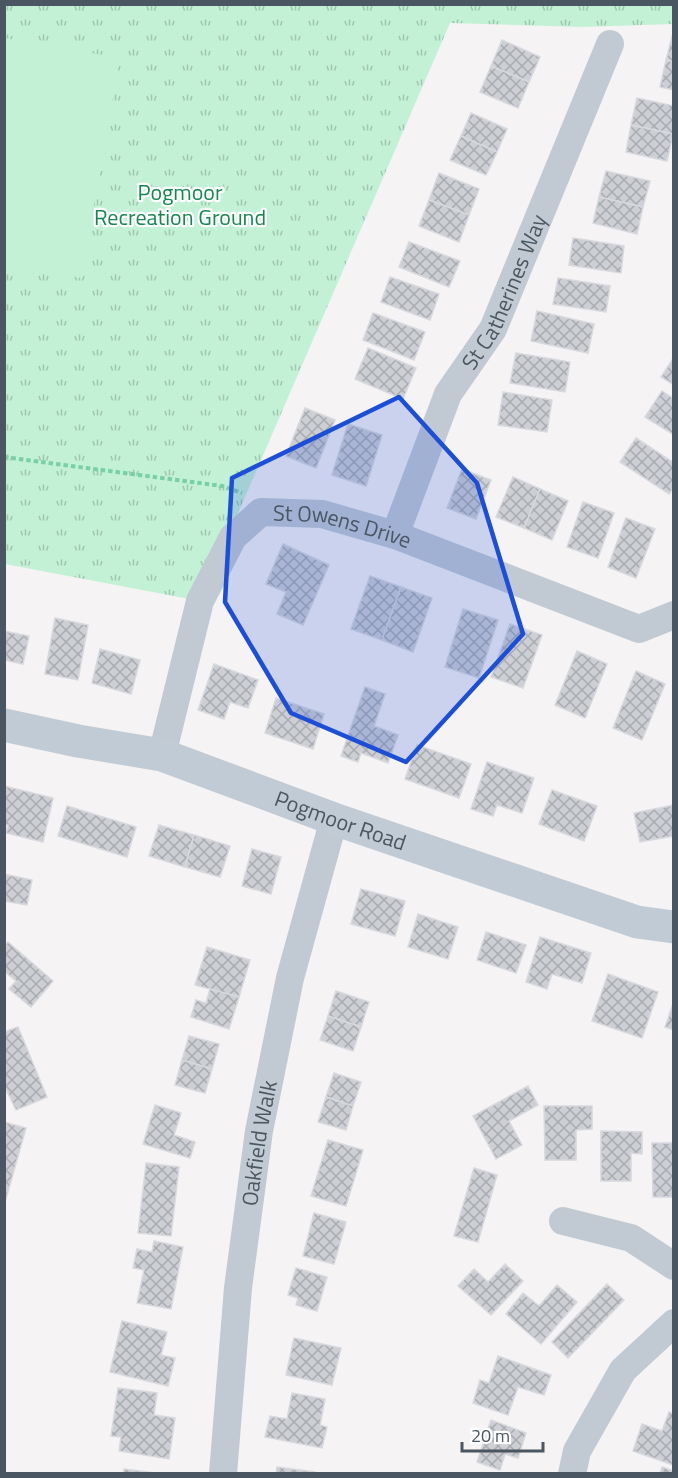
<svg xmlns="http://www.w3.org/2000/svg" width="678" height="1478" font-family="'Titillium Web',sans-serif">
<defs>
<pattern id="grass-tufts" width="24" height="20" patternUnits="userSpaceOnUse" patternTransform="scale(1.5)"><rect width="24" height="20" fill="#c3f1d5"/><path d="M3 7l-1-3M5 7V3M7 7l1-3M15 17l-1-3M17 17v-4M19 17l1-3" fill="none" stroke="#a0c6b0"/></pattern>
<pattern id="building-cross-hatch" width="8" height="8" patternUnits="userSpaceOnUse" patternTransform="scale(1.5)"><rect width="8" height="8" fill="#cdcfd5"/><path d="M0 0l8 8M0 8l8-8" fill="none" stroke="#a8abb0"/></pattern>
</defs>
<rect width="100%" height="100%" fill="#f5f3f3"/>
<polygon fill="url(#grass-tufts)" points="673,4 674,24 582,27 450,23 200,601 5,564 4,5"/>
<polygon fill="#c3f1d5" points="4,38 120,58 81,278 5,264"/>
<g fill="url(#building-cross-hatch)" stroke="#d7d9de" stroke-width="1.5">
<polygon points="673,33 674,34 674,62 666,60"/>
<polygon points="502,40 540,57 529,82 491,66"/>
<polygon points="666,60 674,62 674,90 660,87"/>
<polygon points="491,66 529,82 518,108 480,92"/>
<polygon points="637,98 674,106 673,134 631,125"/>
<polygon points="471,113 507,129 497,152 461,136"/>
<polygon points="631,125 673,134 667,161 626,152"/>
<polygon points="461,136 497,152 486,175 450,160"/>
<polygon points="606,171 650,181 643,207 599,197"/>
<polygon points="439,173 479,189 469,215 429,200"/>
<polygon points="599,197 643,207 637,234 593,223"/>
<polygon points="429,200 469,215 459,242 419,226"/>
<polygon points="573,238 624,246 621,273 569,265"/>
<polygon points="409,242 460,261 449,287 399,267"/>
<polygon points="390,277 439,294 430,320 381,302"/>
<polygon points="558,278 610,286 606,312 553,304"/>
<polygon points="537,311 594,324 588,353 531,341"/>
<polygon points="373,313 425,332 414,360 363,340"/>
<polygon points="368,348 416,368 403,399 355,379"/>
<polygon points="516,353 570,362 565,392 510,383"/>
<polygon points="674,357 674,385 661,377"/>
<polygon points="662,391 674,399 674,435 645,417"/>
<polygon points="503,392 552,400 547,432 498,425"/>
<polygon points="305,408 335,420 316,468 286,456"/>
<polygon points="348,424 382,435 366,486 332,475"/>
<polygon points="636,438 674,463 674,487 669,494 620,462"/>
<polygon points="462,469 491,480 476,519 447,508"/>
<polygon points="513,477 540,489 524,528 496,517"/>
<polygon points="540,489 568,501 552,540 524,528"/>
<polygon points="583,502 614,513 598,558 567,547"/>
<polygon points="626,518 655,529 636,578 608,567"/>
<polygon points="283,544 329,565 303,625 277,614 286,592 266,584"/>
<polygon points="370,576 401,587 382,640 351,629"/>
<polygon points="401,587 432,598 413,652 382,640"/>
<polygon points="463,609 498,620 479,678 445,667"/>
<polygon points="55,618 88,625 78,680 45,674"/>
<polygon points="510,624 542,635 523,688 491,677"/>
<polygon points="4,631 29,636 23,664 4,660"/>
<polygon points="100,649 140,660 131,694 92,683"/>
<polygon points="577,651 607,664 585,718 555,705"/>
<polygon points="214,664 258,680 248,708 230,702 224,719 198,710"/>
<polygon points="636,671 665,684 642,740 613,728"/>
<polygon points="365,687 385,694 374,726 398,735 388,763 361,753 358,762 341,756"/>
<polygon points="276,698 324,714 313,749 265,733"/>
<polygon points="417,745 471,764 459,798 405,779"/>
<polygon points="487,762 534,778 522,813 497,805 493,816 471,809"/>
<polygon points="4,786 53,798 43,842 6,833 8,825 4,825"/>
<polygon points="552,790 597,806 584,841 539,824"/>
<polygon points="674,805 674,836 640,842 634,813"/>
<polygon points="67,806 136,827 127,857 58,836"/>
<polygon points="159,825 194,835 185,867 149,856"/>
<polygon points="194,835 230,846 220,877 185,867"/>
<polygon points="252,849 281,857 271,894 242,886"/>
<polygon points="4,874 32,880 27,905 4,901"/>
<polygon points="361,889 405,901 395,936 351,924"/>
<polygon points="418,914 458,927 448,959 408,947"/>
<polygon points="486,932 526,945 516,973 477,960"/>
<polygon points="540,937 591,953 582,983 552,974 547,989 526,982"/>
<polygon points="8,942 53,981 31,1007 9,989 16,981 4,971 4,946"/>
<polygon points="207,947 250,960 239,997 195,985"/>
<polygon points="608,974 658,992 642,1038 592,1021"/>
<polygon points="210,989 239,997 229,1029 191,1017 196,1000 206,1003"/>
<polygon points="336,991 369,1002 361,1027 328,1016"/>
<polygon points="674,1001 674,1030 665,1027"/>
<polygon points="328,1016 361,1027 353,1051 320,1040"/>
<polygon points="18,1027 47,1097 16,1110 4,1085 4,1032"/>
<polygon points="189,1036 219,1044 212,1069 182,1060"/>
<polygon points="182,1060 212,1069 205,1093 175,1085"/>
<polygon points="334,1073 361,1082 353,1106 326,1097"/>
<polygon points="528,1086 538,1105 509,1121 522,1145 496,1159 473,1116"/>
<polygon points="326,1097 353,1106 346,1130 318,1122"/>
<polygon points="155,1105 181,1113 174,1135 195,1142 190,1158 143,1144"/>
<polygon points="544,1106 592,1106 592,1129 576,1130 576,1160 545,1160"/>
<polygon points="4,1122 26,1128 4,1206"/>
<polygon points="601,1131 642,1132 642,1154 631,1153 631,1181 601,1181"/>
<polygon points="328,1140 363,1150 346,1206 311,1196"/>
<polygon points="652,1143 674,1143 674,1197 653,1197"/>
<polygon points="146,1163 179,1167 171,1236 138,1233"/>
<polygon points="474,1168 497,1175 478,1242 454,1236"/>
<polygon points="314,1213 346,1222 334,1264 303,1256"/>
<polygon points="154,1241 183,1247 171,1309 137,1303 144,1270 133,1268 137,1249 152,1252"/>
<polygon points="505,1264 523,1281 491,1315 458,1286 474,1269 488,1282"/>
<polygon points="296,1268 327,1277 317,1311 296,1305 298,1298 288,1295"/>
<polygon points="607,1284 624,1300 568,1358 552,1342"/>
<polygon points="557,1285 577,1302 541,1344 506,1314 523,1293 539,1306"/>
<polygon points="122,1321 167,1332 161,1355 175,1358 168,1386 110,1372"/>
<polygon points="294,1338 341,1348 332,1385 286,1375"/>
<polygon points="498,1356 551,1375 544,1395 518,1387 508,1415 473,1403 480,1380 489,1383"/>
<polygon points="118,1388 157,1393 154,1415 175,1418 169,1459 119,1451 121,1437 111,1436"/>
<polygon points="292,1393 325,1399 320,1425 327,1427 322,1448 265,1437 270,1416 287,1419"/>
<polygon points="669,1412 674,1414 673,1465 633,1451 642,1424 662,1431"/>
<polygon points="491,1420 526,1433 518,1458 505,1454 500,1470 477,1462"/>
<polygon points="277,1467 315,1472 315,1474 276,1474"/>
<polygon points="662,1467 674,1471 674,1474 660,1474"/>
<polygon points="124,1469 155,1473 155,1474 124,1474"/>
</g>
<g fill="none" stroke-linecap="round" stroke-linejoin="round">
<polyline stroke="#7ad0a6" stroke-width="4" stroke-dasharray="4.5 3" stroke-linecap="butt" points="4,457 222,486 242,493"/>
<g stroke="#c1cad2" stroke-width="28">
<path id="s1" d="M395 535 448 394 493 329 610 44"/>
<path id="s2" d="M162 755 200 601 233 537 261 512 322 514 395 535 639 629 674 615"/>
<polyline points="563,1221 631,1238 674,1266"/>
<path id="s3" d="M223 1474 238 1288 259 1131 290 978 334 819"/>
<polyline points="572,1474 577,1451 623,1370 674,1323"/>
</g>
<path stroke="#c1cbd6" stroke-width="33" id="s4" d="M4 725 78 741 162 755 334 819 637 922 674 927"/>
</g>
<path fill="#1d4ed8" fill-opacity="0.2" stroke="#1d4ed8" stroke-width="4.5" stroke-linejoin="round" d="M399 397 477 483 523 634 406 762 291 713 225 602 232 478Z"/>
<g text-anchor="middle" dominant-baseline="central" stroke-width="4.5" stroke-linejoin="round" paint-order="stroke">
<g font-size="22" fill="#17864f" stroke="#fff">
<text x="180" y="192">Pogmoor<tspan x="180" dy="25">Recreation Ground</tspan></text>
</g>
<g font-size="22" fill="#4a5661" stroke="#fff">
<text stroke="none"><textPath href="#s1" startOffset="268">St Catherines Way</textPath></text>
<text stroke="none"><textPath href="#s2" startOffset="351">St Owens Drive</textPath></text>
<text stroke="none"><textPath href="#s4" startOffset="351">Pogmoor Road</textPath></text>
<text stroke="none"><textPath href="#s3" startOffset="333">Oakfield Walk</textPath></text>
</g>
</g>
<rect width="678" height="1478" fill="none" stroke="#4a5661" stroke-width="12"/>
<path d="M462 1442v9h81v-9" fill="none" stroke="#4a5661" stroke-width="3"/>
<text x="471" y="1442" font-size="18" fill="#4a5661" stroke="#ffffff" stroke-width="4.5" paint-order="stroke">20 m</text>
</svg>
